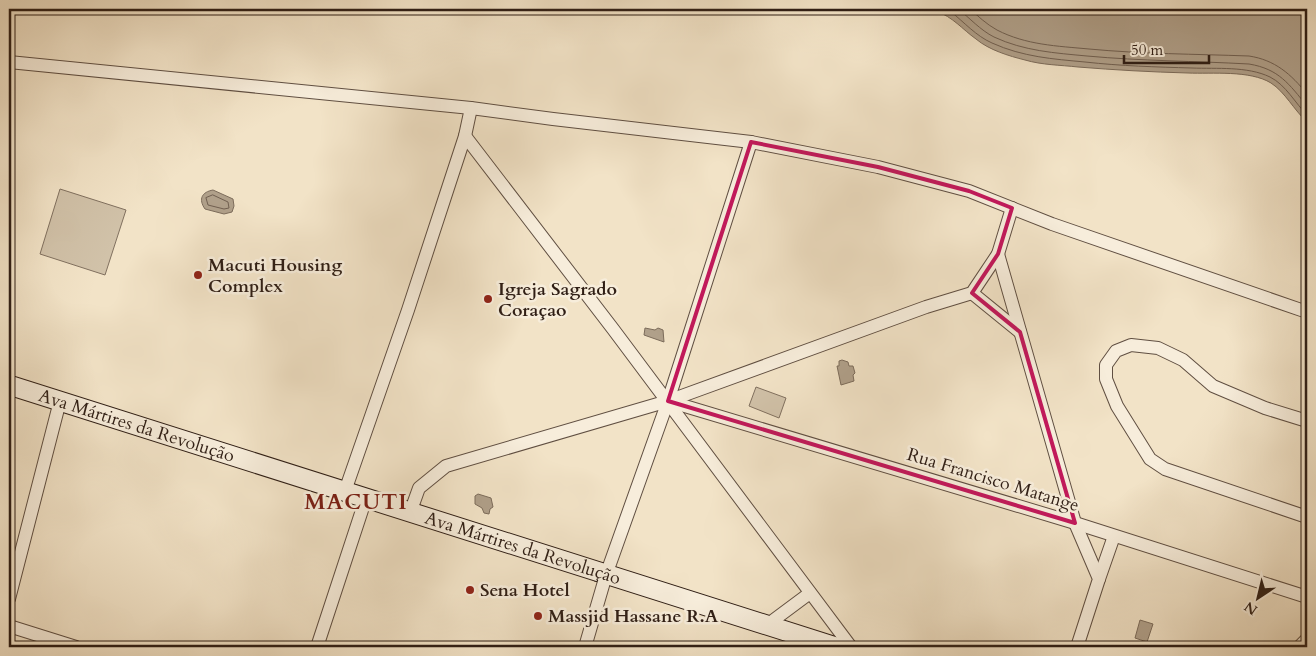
<svg xmlns="http://www.w3.org/2000/svg" width="1316" height="656" font-family="Cardo,serif">
<rect width="100%" height="100%" fill="#f2e3c7"/>
<filter id="stains"><feTurbulence type="fractalNoise" baseFrequency=".004" numOctaves="4"/><feColorMatrix values="0 0 0 0 .2 0 0 0 0 .09 0 0 0 0 .02 0 0 0 .5 -.17"/></filter>
<radialGradient id="worn" r=".72"><stop offset=".6" stop-color="#630" stop-opacity="0"/><stop offset="1" stop-color="#630" stop-opacity=".3"/></radialGradient>
<g fill="#d1c2a9" stroke="#80705f">
<polygon points="60,189 126,210 105,275 40,254"/>
<polygon points="756,387 786,398 779,418 749,406"/>
</g>
<g fill="#b0a08a" stroke="#7c6c5b">
<path d="M807 9H1307V122C1294 110 1285 92 1271 83 1250 70 1212 74 1188 73 1151 72 1115 70 1078 67 1060 65 1042 65 1025 60 1009 56 989 50 976 39 962 29 953 17 936 11Z"/>
<path d="M213 190 233 199 234 206 232 212 224 214 205 209C198 199 202 192 213 190Z"/>
<polygon points="645,328 655,330 658,328 663,330 664,342 644,335"/>
<polygon points="842,360 848,362 849,366 853,366 855,373 853,375 854,381 841,385 837,366 839,366 839,361"/>
<polygon points="478,494 491,498 493,507 490,509 489,514 484,513 482,508 475,504 475,496"/>
<polygon points="1140,620 1153,624 1147,642 1135,638"/>
</g>
<g fill="none" stroke-linecap="round" stroke-linejoin="round">
<g stroke="#705f50" stroke-width="1">
<path d="M946 9 950 11C964 22 976 36 992 43 1023 57 1053 59 1085 62 1121 66 1156 67 1192 68 1217 69 1247 66 1270 77 1286 85 1295 103 1307 115"/>
<path d="M958 9C970 18 980 30 994 37 1024 51 1055 53 1087 56 1141 61 1195 61 1249 64 1279 69 1289 84 1307 106"/>
<path d="M970 9C978 16 986 24 997 30 1026 45 1057 46 1089 49 1142 54 1195 54 1249 56 1275 60 1291 74 1307 94"/>
<polygon points="213,195 228,202 229,208 224,209 208,205 206,198"/>
</g>
<g stroke="#604f42" stroke-width="14">
<g id="street">
<polyline points="9,62 471,108 553,119 751,142 878,167 969,191 1052,224 1307,312"/>
<polyline points="465,136 613,329 851,647"/>
<polyline points="998,254 1075,523 1099,579 1077,647"/>
<polyline points="972,293 1020,332"/>
<polyline points="668,401 1075,523 1307,597"/>
<polyline points="1307,421 1265,408 1213,386 1183,360 1158,348 1131,345 1116,351 1106,365 1106,379 1117,406 1150,459 1165,469 1304,516 1307,515"/>
<polyline points="345,491 408,310 465,136 471,108"/>
<polyline points="410,513 419,488 446,466 668,401 926,307 972,293 998,254 1012,208"/>
<polyline points="1099,579 1114,536"/>
<polyline points="9,599 60,401"/>
<polyline points="767,625 810,593"/>
<polyline points="9,626 76,647"/>
<polyline points="317,647 366,498"/>
<polyline points="585,647 606,575 668,401 751,142"/>
<polyline points="1299,647 1307,639"/>
</g>
</g>
<g stroke="#2f1e15" stroke-width="21">
<g id="secondary">
<path id="s1" d="M9 385 836 647"/>
</g>
</g>
<use href="#street" stroke="#f7eddb" stroke-width="12"/>
<use href="#secondary" stroke="#f7eddb" stroke-width="19"/>
</g>
<path fill="none" stroke="#c2185b" stroke-width="4" stroke-linejoin="round" d="M751 142 878 167 969 191 1012 208 998 254 972 293 1020 332 1075 523 668 401Z"/>
<g fill="#8f2418" stroke="#f7eddb" stroke-width="2">
<circle cx="198" cy="275" r="5"/>
<circle cx="488" cy="299" r="5"/>
<circle cx="470" cy="590" r="5"/>
<circle cx="538" cy="616" r="5"/>
</g>
<g text-anchor="middle" dominant-baseline="central" stroke-width="5" stroke-linejoin="round" paint-order="stroke">
<g font-size="18" font-weight="bold" fill="#2f1e15" stroke="#f7eddb" text-anchor="start">
<text x="208" y="265">Macuti Housing<tspan x="208" dy="21">Complex</tspan></text>
<text x="498" y="289">Igreja Sagrado<tspan x="498" dy="21">Coraçao</tspan></text>
<text x="480" y="590">Sena Hotel</text>
<text x="548" y="616">Massjid Hassane R.A</text>
</g>
<g font-size="18" fill="#2f1e15" stroke="#f7eddb">
<text stroke="none"><textPath href="#s1" startOffset="134">Ava Mártires da Revolução</textPath></text>
<text transform="translate(993 480) rotate(17)">Rua Francisco Matange</text>
<text stroke="none"><textPath href="#s1" startOffset="539">Ava Mártires da Revolução</textPath></text>
</g>
<g font-size="22" font-weight="bold" letter-spacing="1" fill="#7a1f14" stroke="#f7eddb">
<text x="356" y="502">MACUTI</text>
</g>
</g>
<rect width="1316" height="656" fill="none" stroke="#f2e3c7" stroke-width="30"/>
<rect x="10" y="10" width="1296" height="636" fill="none" stroke="#2f1e15" stroke-width="2.5"/>
<rect x="15" y="15" width="1286" height="626" fill="none" stroke="#2f1e15"/>
<g transform="translate(1258 598) rotate(215)" stroke="#f7eddb" stroke-width="4" paint-order="stroke">
<path d="M0-4L9 19L0 12L-9 19Z" fill="#2f1e15"/>
<text y="-8" font-size="14" font-weight="bold" text-anchor="middle" fill="#2f1e15">N</text>
</g>
<path d="M1124 55v8h85v-8" fill="none" stroke="#2f1e15" stroke-width="2.5"/>
<text x="1131" y="55" font-size="15" fill="#2f1e15" stroke="#f7eddb" stroke-width="4" paint-order="stroke">50 m</text>
<rect width="100%" height="100%" filter="url(#stains)"/>
<rect width="100%" height="100%" fill="url(#worn)"/>
</svg>
